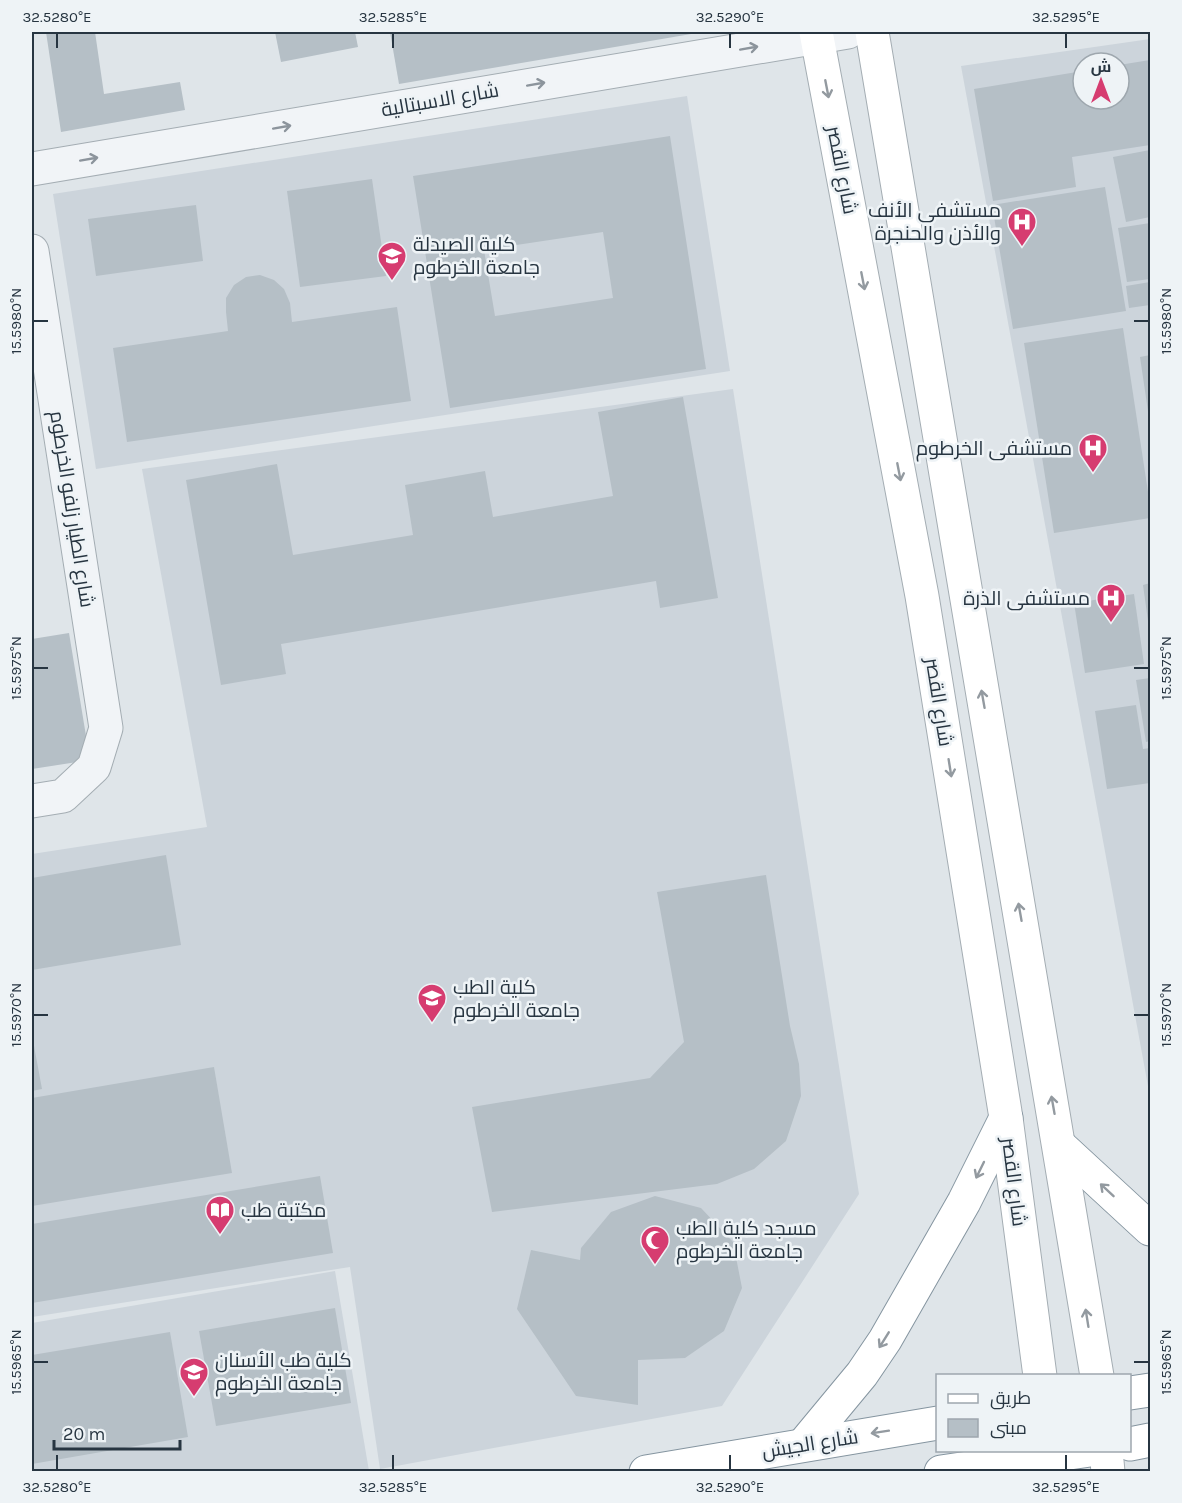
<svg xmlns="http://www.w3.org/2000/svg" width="1182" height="1503" font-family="Karla,Cairo,sans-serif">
<rect width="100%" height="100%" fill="#dfe5e9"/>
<g fill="#ccd4db" fill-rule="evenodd">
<path d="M1150 39V1097L961 66ZM1083 63H1119V99H1083Z"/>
<polygon points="687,96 730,371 96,469 53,194"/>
<polygon points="733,389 859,1194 722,1406 380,1469 350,1267 32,1317 32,854 207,827 142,469"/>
<polygon points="335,1271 369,1471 32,1472 32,1323"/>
</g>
<g fill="#b5bfc6" fill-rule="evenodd">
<polygon points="46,32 95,32 104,94 180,82 185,110 61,132"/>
<polygon points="275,32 355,32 358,47 281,62"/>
<polygon points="390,32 697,32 697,33 399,84"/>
<polygon points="1150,60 1150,145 1072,157 1076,187 993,201 974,89 1083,71 1083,99 1119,99 1119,65"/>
<path d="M670 136 706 369 450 408 413 176ZM603 232 613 298 495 316 484 250Z"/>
<polygon points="1150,150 1150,217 1126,222 1113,157"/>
<polygon points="372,179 386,276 300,287 287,191"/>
<polygon points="1105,187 1126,311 1013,329 992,205"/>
<polygon points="196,205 203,261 96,276 88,219"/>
<polygon points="1150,223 1150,279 1127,282 1118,228"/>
<polygon points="260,275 274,280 284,289 290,303 292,322 397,307 411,401 127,442 113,348 228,331 226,312 226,298 234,285 246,277"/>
<polygon points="1150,282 1150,305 1129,308 1126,286"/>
<polygon points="1123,328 1150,505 1150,518 1054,533 1024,343"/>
<polygon points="1150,355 1150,418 1149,418 1140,357"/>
<polygon points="683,397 718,598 660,608 656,581 281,644 286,674 221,685 186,480 277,464 293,555 413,535 405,485 485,471 493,517 613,496 598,412"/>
<polygon points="1150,583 1150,627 1149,628 1143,585"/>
<polygon points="1134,594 1144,664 1085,673 1074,603"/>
<polygon points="69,633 90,760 32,769 32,639"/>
<polygon points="1150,678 1150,741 1146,742 1136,680"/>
<polygon points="1136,705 1143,749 1150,748 1150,783 1107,789 1095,711"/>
<polygon points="166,855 181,945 32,970 32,878"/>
<polygon points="766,875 790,1026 799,1064 801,1096 786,1141 754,1169 717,1184 492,1212 472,1107 650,1078 684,1042 657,892"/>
<polygon points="32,1035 42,1089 32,1091"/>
<polygon points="214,1067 232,1173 32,1206 32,1098"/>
<polygon points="320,1176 333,1253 32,1303 32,1224"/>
<polygon points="655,1196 701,1208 733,1242 742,1288 724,1331 685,1358 638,1360 638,1405 576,1396 517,1309 531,1250 580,1260 581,1248 611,1212"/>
<polygon points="335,1308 351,1403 216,1426 199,1331"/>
<polygon points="170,1332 188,1437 32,1464 32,1355"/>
</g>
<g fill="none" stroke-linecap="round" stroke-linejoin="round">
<g stroke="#a4adb3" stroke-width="35">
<g id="minor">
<polyline points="32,169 848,32"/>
<polyline points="32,251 106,728 94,767 63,796 32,801"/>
</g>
</g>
<g stroke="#a4adb3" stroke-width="35">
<g id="secondary">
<polyline points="816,32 922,596 1006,1118 1040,1376"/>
<polyline points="872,32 1097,1376"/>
<polyline points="1106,1450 1108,1472"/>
</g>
</g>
<g stroke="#8595a0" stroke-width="35">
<g id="trunk">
<polyline points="1060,1146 1150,1229"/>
<polyline points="1130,1393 1150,1390"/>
<polyline points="804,1444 862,1374 885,1340 964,1202 1006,1118"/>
<polyline points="1130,1444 1150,1440"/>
<polyline points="646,1472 938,1423"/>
<polyline points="941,1472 1090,1450"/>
</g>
</g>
<use href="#minor" stroke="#f1f4f7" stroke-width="33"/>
<use href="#secondary" stroke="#fff" stroke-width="33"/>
<use href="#trunk" stroke="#fff" stroke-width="33"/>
</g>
<defs><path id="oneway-shaft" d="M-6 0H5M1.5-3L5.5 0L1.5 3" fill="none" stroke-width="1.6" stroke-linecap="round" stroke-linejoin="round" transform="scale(1.5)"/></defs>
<g stroke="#8c949c">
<use href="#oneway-shaft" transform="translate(749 48) rotate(-10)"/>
<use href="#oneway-shaft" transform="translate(536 84) rotate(-10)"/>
<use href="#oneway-shaft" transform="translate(282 127) rotate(-10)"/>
<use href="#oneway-shaft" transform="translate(89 159) rotate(-10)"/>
</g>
<g stroke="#939aa0">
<use href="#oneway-shaft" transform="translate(827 89) rotate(79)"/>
<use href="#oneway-shaft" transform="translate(863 281) rotate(79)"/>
<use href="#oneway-shaft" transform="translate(899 472) rotate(79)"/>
<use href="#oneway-shaft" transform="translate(983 699) rotate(-100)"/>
<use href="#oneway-shaft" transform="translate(950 768) rotate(81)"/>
<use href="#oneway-shaft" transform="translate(1020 912) rotate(-100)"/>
<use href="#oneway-shaft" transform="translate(1053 1105) rotate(-100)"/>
<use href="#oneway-shaft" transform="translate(980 1170) rotate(116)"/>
<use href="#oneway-shaft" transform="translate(1107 1190) rotate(-137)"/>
<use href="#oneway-shaft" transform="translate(1087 1318) rotate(-99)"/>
<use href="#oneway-shaft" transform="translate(884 1340) rotate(122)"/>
<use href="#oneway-shaft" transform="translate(880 1432) rotate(171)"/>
</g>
<path fill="none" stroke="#273541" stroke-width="2" d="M57 33V48M393 33V48M730 33V48M1066 33V48M33 321H48M1134 321H1149M33 668H48M1134 668H1149M33 1015H48M1134 1015H1149M33 1362H48M1134 1362H1149M57 1455V1470M393 1455V1470M730 1455V1470M1066 1455V1470"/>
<defs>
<g id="hospital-pin" transform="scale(1.5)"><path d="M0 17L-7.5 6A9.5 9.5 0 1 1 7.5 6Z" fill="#d63c70" stroke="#eef3f6"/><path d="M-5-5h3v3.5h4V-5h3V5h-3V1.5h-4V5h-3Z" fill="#fff"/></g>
<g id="university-pin" transform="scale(1.5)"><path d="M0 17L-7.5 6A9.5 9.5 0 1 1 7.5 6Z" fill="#d63c70" stroke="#eef3f6"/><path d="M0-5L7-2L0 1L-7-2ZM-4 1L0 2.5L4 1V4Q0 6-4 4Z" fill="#fff"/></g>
<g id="library-pin" transform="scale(1.5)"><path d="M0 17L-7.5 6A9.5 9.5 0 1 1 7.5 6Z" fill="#d63c70" stroke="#eef3f6"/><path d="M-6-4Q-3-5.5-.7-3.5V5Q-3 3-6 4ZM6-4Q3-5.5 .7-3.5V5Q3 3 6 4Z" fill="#fff"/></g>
<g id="mosque-pin" transform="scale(1.5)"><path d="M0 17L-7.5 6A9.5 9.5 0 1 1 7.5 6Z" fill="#d63c70" stroke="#eef3f6"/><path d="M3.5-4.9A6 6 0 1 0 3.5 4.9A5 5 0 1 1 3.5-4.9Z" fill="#fff"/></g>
</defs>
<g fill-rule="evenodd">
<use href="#hospital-pin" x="1022" y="222"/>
<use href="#university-pin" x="392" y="256"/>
<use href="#hospital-pin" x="1093" y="448"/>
<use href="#hospital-pin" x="1111" y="598"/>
<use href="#university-pin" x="432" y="998"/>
<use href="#library-pin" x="220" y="1210"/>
<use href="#mosque-pin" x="655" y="1240"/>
<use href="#university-pin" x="194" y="1372"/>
</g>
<g text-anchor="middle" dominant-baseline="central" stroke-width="5" stroke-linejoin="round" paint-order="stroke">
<g font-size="20" fill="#273541" stroke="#eef3f6">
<text transform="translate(440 100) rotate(-10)">شارع الاسبتالية</text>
<text transform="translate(842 170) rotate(79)">شارع القصر</text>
<text transform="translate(72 509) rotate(81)">شارع الطيار زلفو الخرطوم</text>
<text transform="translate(939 702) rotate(81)">شارع القصر</text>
<text transform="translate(1014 1182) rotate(83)">شارع القصر</text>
<text transform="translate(810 1444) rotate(-9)">شارع الجيش</text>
</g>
<g font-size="20" fill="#273541" stroke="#eef3f6" text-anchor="start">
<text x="1001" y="210" text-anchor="end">مستشفى الأنف<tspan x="1001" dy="23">والأذن والحنجرة</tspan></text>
<text x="413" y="244">كلية الصيدلة<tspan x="413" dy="23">جامعة الخرطوم</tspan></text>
<text x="1072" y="448" text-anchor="end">مستشفى الخرطوم</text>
<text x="1090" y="598" text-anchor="end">مستشفى الذرة</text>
<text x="453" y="987">كلية الطب<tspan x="453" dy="23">جامعة الخرطوم</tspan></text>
<text x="241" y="1210">مكتبة طب</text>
<text x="676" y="1228">مسجد كلية الطب<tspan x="676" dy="23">جامعة الخرطوم</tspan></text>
<text x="215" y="1360">كلية طب الأسنان<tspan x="215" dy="23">جامعة الخرطوم</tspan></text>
</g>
</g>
<rect width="1182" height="1503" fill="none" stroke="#eef3f6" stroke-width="66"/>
<rect x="936" y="1374" width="195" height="78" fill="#eef3f6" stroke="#9ea7ae" stroke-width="1.5"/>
<rect x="948" y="1394" width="30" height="9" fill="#ffffff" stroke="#9ea7ae" stroke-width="1.5"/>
<text x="990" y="1404" font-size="18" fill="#273541">طريق</text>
<rect x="948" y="1419" width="30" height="18" fill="#b5bfc6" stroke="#9ea7ae" stroke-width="1.5"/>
<text x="990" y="1434" font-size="18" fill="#273541">مبنى</text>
<g transform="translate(1101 81)"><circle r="28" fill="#eef3f6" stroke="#9ea7ae" stroke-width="1.5"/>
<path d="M0-4.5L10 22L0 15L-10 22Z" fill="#d63c70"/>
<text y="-9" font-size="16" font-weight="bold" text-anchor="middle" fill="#273541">ش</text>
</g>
<path d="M54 1440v9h126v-9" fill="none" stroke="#273541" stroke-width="3"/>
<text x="63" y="1440" font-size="18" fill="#273541" stroke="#eef3f6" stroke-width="4.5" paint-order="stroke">20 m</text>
<rect x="33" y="33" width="1116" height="1437" fill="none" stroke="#273541" stroke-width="2"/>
<g font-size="15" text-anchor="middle" fill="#273541">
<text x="57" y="22">32.5280°E</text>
<text x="393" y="22">32.5285°E</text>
<text x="730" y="22">32.5290°E</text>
<text x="1066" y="22">32.5295°E</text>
<text transform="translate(16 321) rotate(-90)" y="5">15.5980°N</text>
<text transform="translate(1166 321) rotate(-90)" y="5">15.5980°N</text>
<text transform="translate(16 668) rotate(-90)" y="5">15.5975°N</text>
<text transform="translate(1166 668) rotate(-90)" y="5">15.5975°N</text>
<text transform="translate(16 1015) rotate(-90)" y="5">15.5970°N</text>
<text transform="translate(1166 1015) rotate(-90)" y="5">15.5970°N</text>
<text transform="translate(16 1362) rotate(-90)" y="5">15.5965°N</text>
<text transform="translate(1166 1362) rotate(-90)" y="5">15.5965°N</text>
<text x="57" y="1492">32.5280°E</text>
<text x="393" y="1492">32.5285°E</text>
<text x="730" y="1492">32.5290°E</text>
<text x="1066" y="1492">32.5295°E</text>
</g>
</svg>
